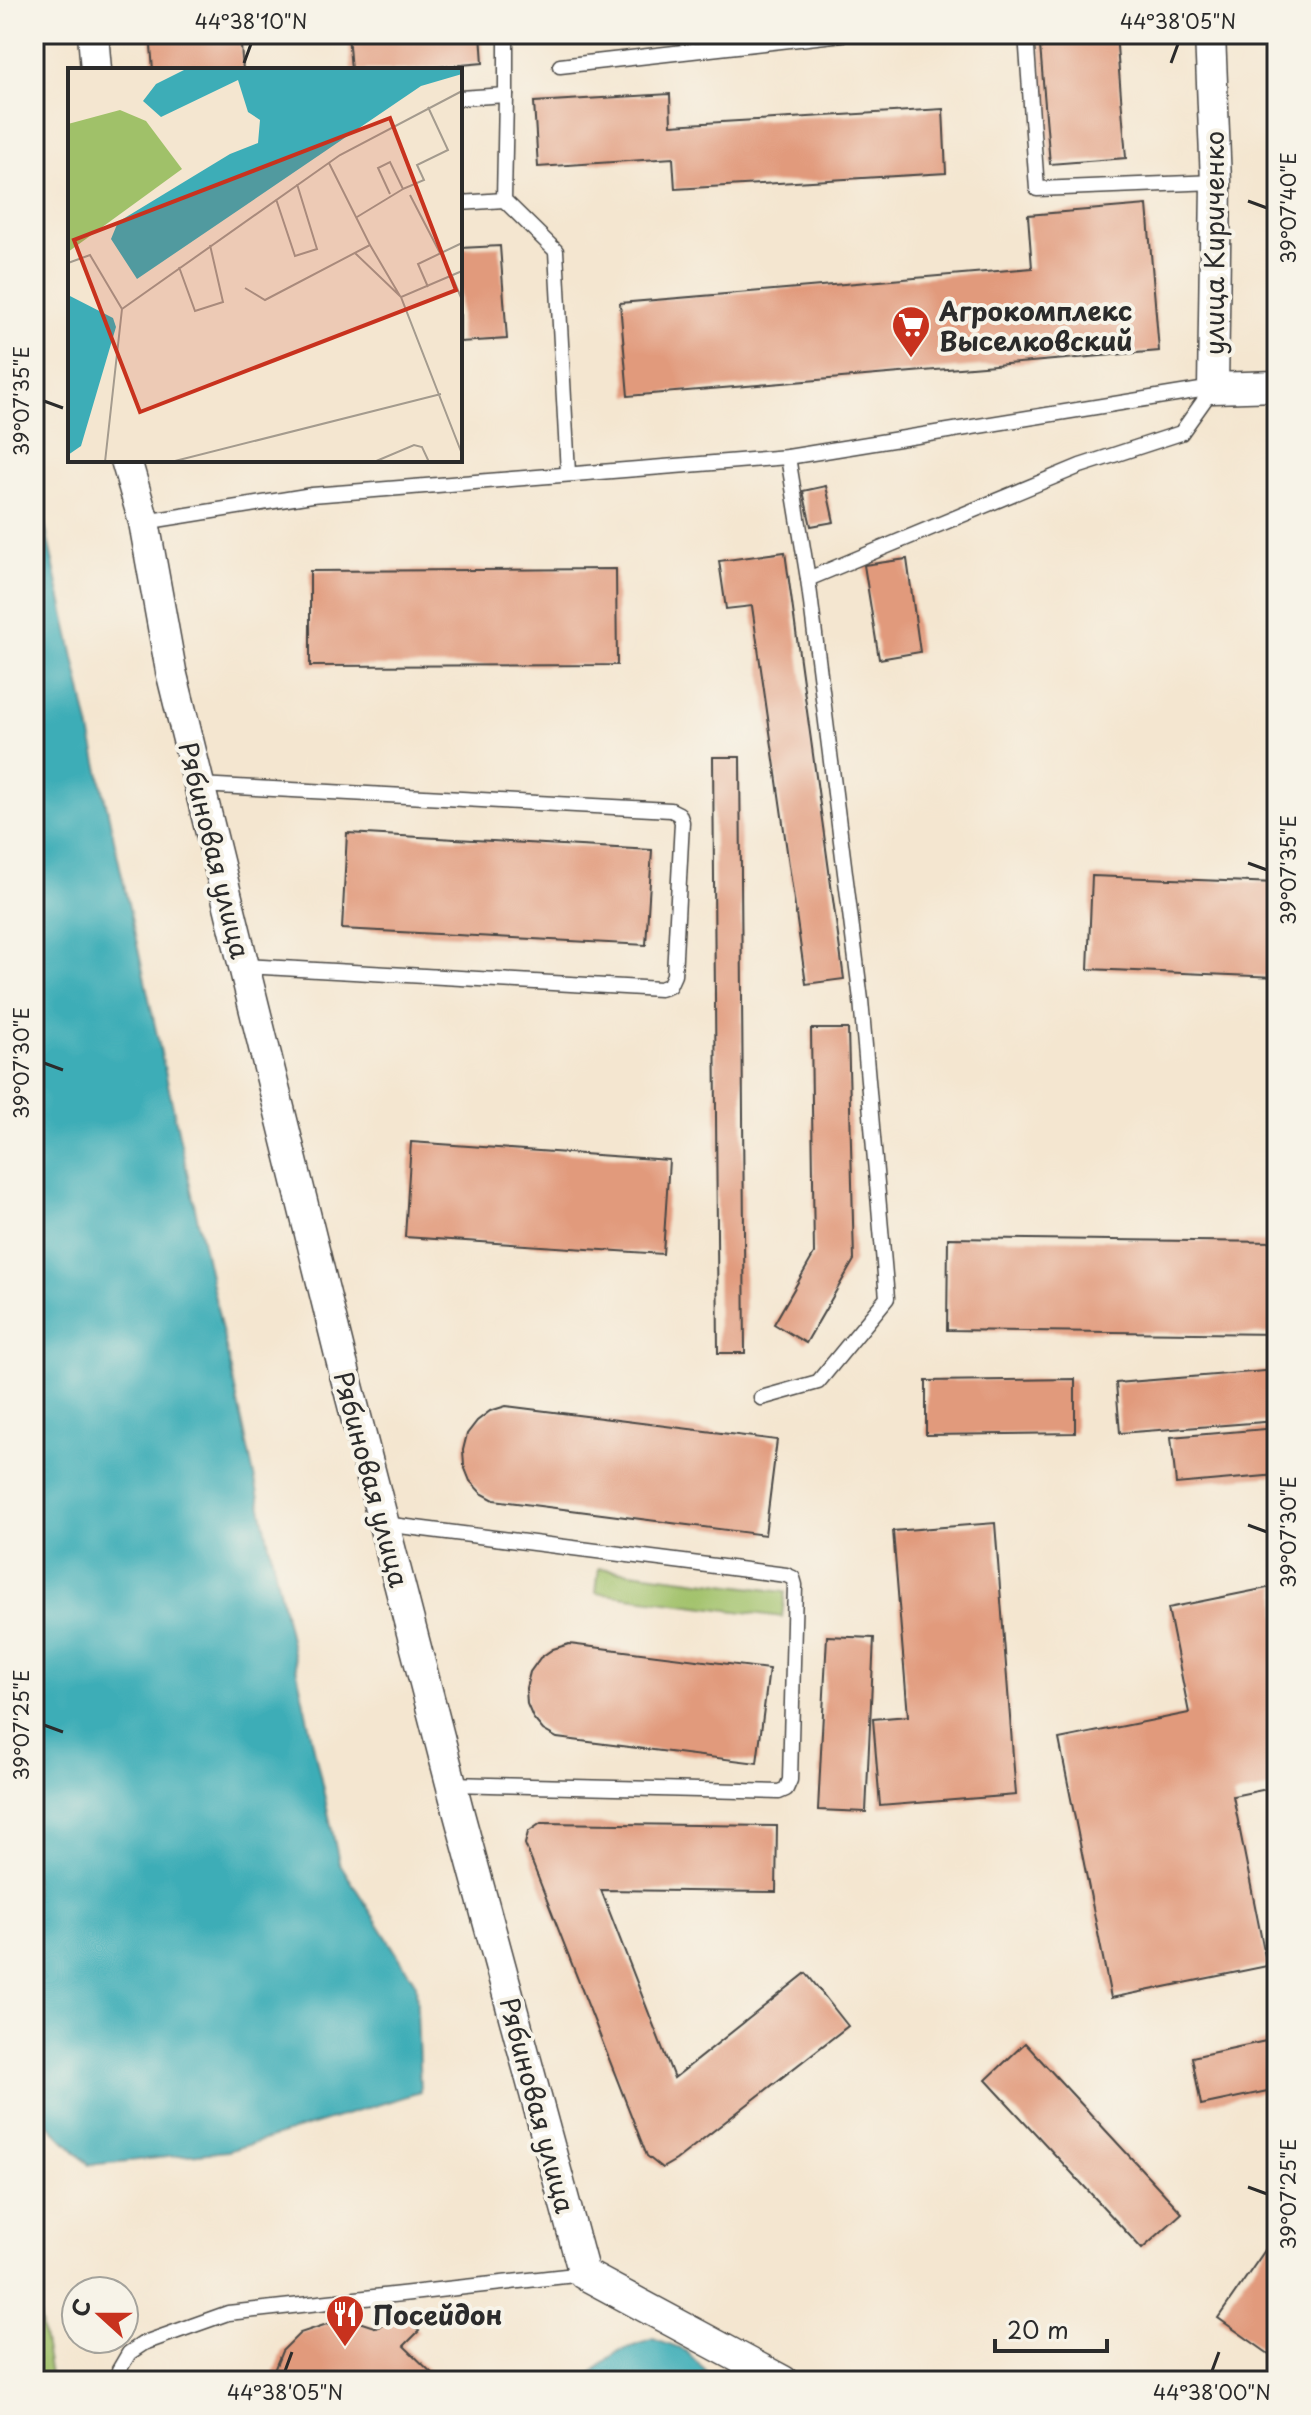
<svg xmlns="http://www.w3.org/2000/svg" width="1311" height="2415" font-family="'Playpen Sans',sans-serif">
<rect width="100%" height="100%" fill="#f7f3e8"/>
<filter id="ink" filterUnits="userSpaceOnUse"><feTurbulence type="fractalNoise" baseFrequency=".0125" numOctaves="2"/><feDisplacementMap in="SourceGraphic" scale="16" xChannelSelector="R" yChannelSelector="G"/><feConvolveMatrix kernelMatrix="1 2 1 2 8 2 1 2 1" color-interpolation-filters="sRGB"/></filter>
<filter id="wash" filterUnits="userSpaceOnUse"><feTurbulence type="fractalNoise" baseFrequency=".006" numOctaves="4" result="noise"/><feDisplacementMap in="SourceGraphic" scale="32" xChannelSelector="R" yChannelSelector="G"/><feGaussianBlur stdDeviation="1.8" result="paint"/><feColorMatrix in="noise" values="0 0 0 0 0 0 0 0 0 0 0 0 0 0 0 0 0 1.4 0 .05"/><feComposite in="paint" operator="in"/></filter>
<g filter="url(#wash)">
<rect width="100%" height="100%" fill="#f4e6d0"/>
<g fill="#a0c169" stroke="#66764a" stroke-width="2">
<polygon points="599,1568 785,1592 782,1617 596,1593"/>
<polygon points="34,2283 34,2284 51,2381 34,2381"/>
</g>
<g fill="#3dadb7" stroke="#346c71" stroke-width="2">
<polygon points="34,476 339,1862 416,1984 420,2092 228,2151 89,2165 34,2110"/>
<polygon points="653,2339 686,2351 716,2381 582,2381 617,2352"/>
</g>
<g id="blocks">
<g fill="#e19a7c">
<polygon points="150,34 240,34 243,70 153,70"/>
<polygon points="348,34 481,34 483,63 405,70 351,70"/>
<polygon points="1039,34 1116,34 1126,158 1050,164"/>
<polygon points="670,94 671,125 943,109 946,173 675,189 673,158 538,167 534,102"/>
<polygon points="1147,205 1159,351 628,396 620,303 1032,268 1028,215"/>
<polygon points="500,246 507,339 460,342 460,248"/>
<polygon points="826,486 834,522 811,526 803,491"/>
<polygon points="785,552 844,979 806,984 752,606 726,609 719,561"/>
<polygon points="907,559 920,652 879,659 864,565"/>
<polygon points="616,569 617,665 310,666 310,571"/>
<polygon points="713,757 740,757 745,1353 718,1353"/>
<polygon points="347,833 652,850 646,945 342,929"/>
<polygon points="1092,876 1277,883 1277,977 1088,969"/>
<polygon points="811,1029 848,1029 854,1260 806,1343 774,1324 814,1254"/>
<polygon points="411,1142 669,1160 663,1254 405,1237"/>
<polygon points="948,1238 1277,1242 1277,1334 947,1330"/>
<polygon points="1277,1370 1277,1421 1120,1433 1116,1383"/>
<polygon points="1075,1379 1075,1433 926,1435 926,1381"/>
<polygon points="506,1406 777,1440 765,1535 494,1500 481,1493 470,1481 464,1466 463,1450 467,1434 477,1421 490,1411"/>
<polygon points="1277,1428 1277,1475 1176,1484 1171,1437"/>
<polygon points="995,1523 1016,1795 880,1806 873,1719 908,1716 893,1531"/>
<polygon points="1277,1586 1277,1787 1233,1796 1267,1966 1111,1998 1059,1739 1189,1713 1168,1608"/>
<polygon points="827,1636 874,1638 866,1812 818,1810"/>
<polygon points="569,1644 769,1669 757,1763 557,1738 543,1730 533,1718 527,1704 526,1688 530,1672 540,1658 553,1649"/>
<polygon points="541,1823 777,1826 776,1892 601,1890 674,2078 806,1973 848,2026 676,2160 662,2168 647,2156 525,1844 528,1832"/>
<polygon points="1275,2039 1277,2089 1201,2105 1192,2057"/>
<polygon points="1025,2043 1182,2213 1142,2249 986,2080"/>
<polygon points="1277,2233 1277,2352 1273,2357 1218,2318"/>
<polygon points="397,2313 419,2331 404,2346 440,2381 273,2381 273,2373 282,2351 300,2333 330,2323 359,2322 377,2328"/>
</g>
</g>
</g>
<g filter="url(#ink)">
<use href="#blocks" fill-opacity="0" stroke="#494744" stroke-width="2"/>
<g fill="none" stroke-linecap="round" stroke-linejoin="round">
<g stroke="#494744" stroke-width="17">
<g id="service">
<polyline points="1026,34 1037,189 1216,182"/>
<polyline points="560,66 843,34"/>
<polyline points="506,95 504,200 556,251 568,473"/>
<polyline points="460,98 506,95 506,34"/>
<polyline points="460,203 504,200"/>
<polyline points="788,457 1213,388"/>
<polyline points="144,522 312,495 788,457 808,579 861,1000 887,1298 818,1382 761,1398"/>
<polyline points="808,579 1080,466 1181,433 1213,388"/>
<polyline points="199,785 671,810 679,814 682,822 674,975 669,986 660,989 244,966"/>
<polyline points="384,1524 786,1575 793,1578 795,1585 790,1780 786,1789 779,1792 452,1784"/>
<polyline points="117,2381 119,2370 129,2353 144,2343 228,2313 584,2274"/>
</g>
</g>
<g stroke="#494744" stroke-width="33">
<g id="minor">
<polyline points="93,34 96,70"/>
<polyline points="1210,34 1216,182 1213,388 1277,386"/>
<polyline points="126,460 144,522 171,671 340,1355 459,1814 584,2274 783,2381"/>
</g>
</g>
<use href="#service" stroke="#fff" stroke-width="14"/>
<use href="#minor" stroke="#fff" stroke-width="30"/>
</g>
</g>
<path fill="none" stroke="#2b2b2b" stroke-width="3" d="M244 63 251 44M1171 63 1178 44M1248 201 1267 208M44 401 63 408M1248 863 1267 870M44 1063 63 1070M1248 1525 1267 1532M44 1725 63 1732M1248 2187 1267 2194M285 2371 292 2352M1212 2371 1219 2352"/>
<defs>
<g id="supermarket-pin" transform="scale(2)"><path d="M0 17L-7.5 6A9.5 9.5 0 1 1 7.5 6Z" fill="#c8321e" stroke="#f7f3e8"/><path d="M-6-5.5h2.5l.6 2H6L4.5 2H-2.5L-4.4-4H-6ZM-1.5 3.2a1.3 1.3 0 1 0 .1 0ZM3 3.2a1.3 1.3 0 1 0 .1 0Z" fill="#fff"/></g>
<g id="restaurant-pin" transform="scale(2)"><path d="M0 17L-7.5 6A9.5 9.5 0 1 1 7.5 6Z" fill="#c8321e" stroke="#f7f3e8"/><path d="M-5-6h1v4h1v-4h1v4h1v-4h1v5L-1.5 .5V6h-2V.5L-5-1ZM5-6V6H3V1.5H1.5Q1.5-4 5-6Z" fill="#fff"/></g>
</defs>
<g fill-rule="evenodd">
<use href="#supermarket-pin" x="911" y="325"/>
<use href="#restaurant-pin" x="345" y="2314"/>
</g>
<g text-anchor="middle" dominant-baseline="central" stroke-width="8" stroke-linejoin="round" paint-order="stroke">
<g font-size="26" fill="#2b2b2b" stroke="#f7f3e8">
<text transform="translate(1213 243) rotate(-90)">улица Кириченко</text>
<text transform="translate(215 850) rotate(76)">Рябиновая улица</text>
<text transform="translate(372 1479) rotate(75)">Рябиновая улица</text>
<text transform="translate(538 2105) rotate(75)">Рябиновая улица</text>
</g>
<g font-size="26" font-weight="bold" fill="#2b2b2b" stroke="#f7f3e8" text-anchor="start">
<text x="939" y="310">Агрокомплекс<tspan x="939" dy="30">Выселковский</tspan></text>
<text x="373" y="2314">Посейдон</text>
</g>
</g>
<g transform="translate(68 68)">
<rect width="394" height="394" fill="#f4e6d0"/>
<path d="M52 42 78 53 114 101 0 184V56Z" fill="#a0c169"/>
<path d="M120 0H394V6L353 18 69 211 43 171 50 154 162 86 190 75 192 52 180 44 170 12 93 49 75 33 88 16ZM0 227 45 250 48 259 13 378 0 387Z" fill="#3dadb7"/>
<path fill="none" stroke="#a49b8e" stroke-width="2" d="M322 126 310 100 322 94 335 121 356 112 349 97 380 82 360 39M342 127 372 185M208 131 227 188 249 181 229 116M289 149 335 121M302 177 332 228M287 185 333 229M0 195 22 187 54 241M111 199 127 243 155 234 142 177M394 203 333 229 394 386M384 208 394 232M360 219 350 196 394 175M177 220 197 232 302 177 261 95M37 394 54 241 272 87 394 23M103 394 373 326M306 394 346 377 354 379 361 394"/>
<path fill="#c8321e" fill-opacity="0.15" stroke="#c8321e" stroke-width="4" d="M322 50 388 222 72 344 6 172Z"/>
<rect width="394" height="394" fill="none" stroke="#2b2b2b" stroke-width="4"/>
</g>
<rect width="1311" height="2415" fill="none" stroke="#f7f3e8" stroke-width="88"/>
<g transform="translate(100 2315) rotate(291)"><circle r="38" fill="#f7f3e8" stroke="#a5a39c" stroke-width="2"/>
<path d="M0-6L14 30L0 20L-14 30Z" fill="#c8321e"/>
<text y="-12" font-size="22" font-weight="bold" text-anchor="middle" fill="#2b2b2b">С</text>
</g>
<path d="M995 2339v12h112v-12" fill="none" stroke="#2b2b2b" stroke-width="4"/>
<text x="1007" y="2339" font-size="24" fill="#2b2b2b" stroke="#f7f3e8" stroke-width="6" paint-order="stroke">20 m</text>
<rect x="44" y="44" width="1223" height="2327" fill="none" stroke="#2b2b2b" stroke-width="3"/>
<g font-size="20" text-anchor="middle" fill="#2b2b2b">
<text x="251" y="29">44°38'10"N</text>
<text x="1178" y="29">44°38'05"N</text>
<text transform="translate(1289 208) rotate(-90)" y="7">39°07'40"E</text>
<text transform="translate(22 401) rotate(-90)" y="7">39°07'35"E</text>
<text transform="translate(1289 870) rotate(-90)" y="7">39°07'35"E</text>
<text transform="translate(22 1063) rotate(-90)" y="7">39°07'30"E</text>
<text transform="translate(1289 1532) rotate(-90)" y="7">39°07'30"E</text>
<text transform="translate(22 1725) rotate(-90)" y="7">39°07'25"E</text>
<text transform="translate(1289 2194) rotate(-90)" y="7">39°07'25"E</text>
<text x="285" y="2400">44°38'05"N</text>
<text x="1212" y="2400">44°38'00"N</text>
</g>
</svg>
